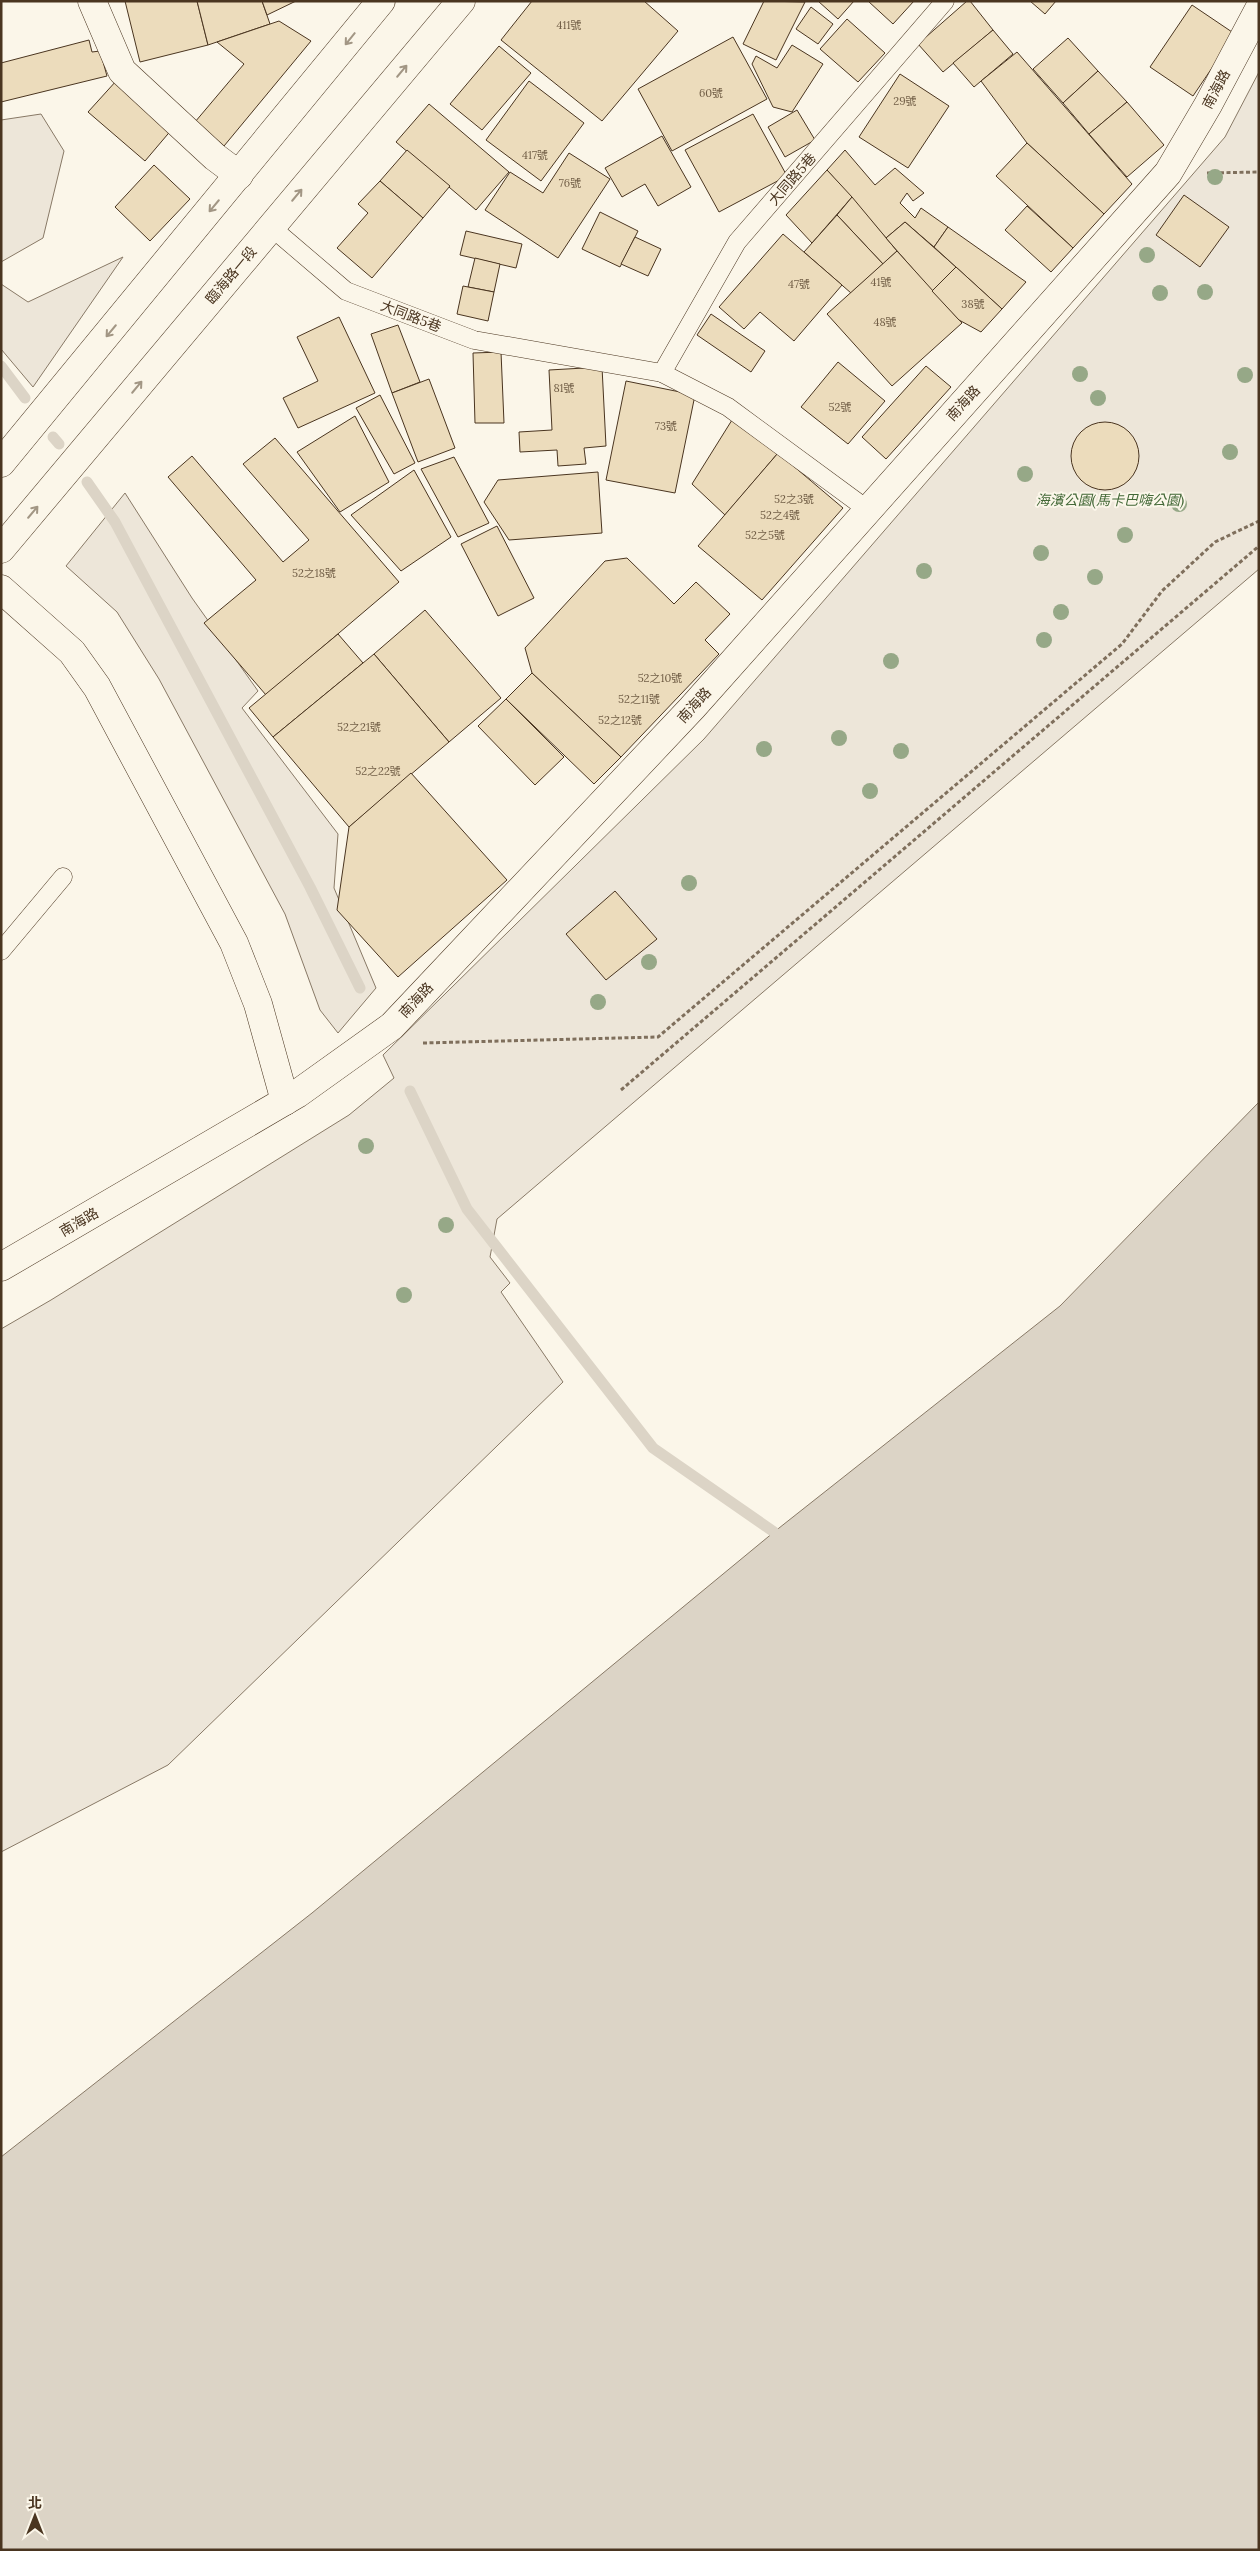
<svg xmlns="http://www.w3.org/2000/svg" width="1260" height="2551" font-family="Lora,'Noto Sans TC',serif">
<rect width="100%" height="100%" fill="#fbf6e9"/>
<g fill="#ede6d9" stroke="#887966">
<polygon points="1259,72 1259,569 497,1219 490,1257 510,1283 501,1292 563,1382 168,1765 1,1852 1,1329 51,1300 349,1115 394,1078 383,1055 704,739 1225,137"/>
<polygon points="41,114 64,151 43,238 1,262 1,120"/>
<polygon points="123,257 33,387 1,349 1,284 28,302"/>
<polygon points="125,493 192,598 258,691 242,708 338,834 334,888 376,988 338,1033 320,1010 285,914 159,679 117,612 66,566"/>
</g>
<polygon fill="#dcd4c6" stroke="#887966" points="1259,1102 1259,2550 1,2550 1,2157 312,1913 774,1532 1060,1306"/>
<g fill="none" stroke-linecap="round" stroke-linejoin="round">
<g stroke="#dcd4c6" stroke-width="11">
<polyline points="1,366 25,398"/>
<polyline points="53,437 59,444"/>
<polyline points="87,482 115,522 310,887 360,988"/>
<polyline points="410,1091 467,1209 653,1448 774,1532"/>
</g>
</g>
<g fill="#ecdcbc" stroke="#4a3520">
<polygon points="125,1 197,1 208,45 140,62"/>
<polygon points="197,1 262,1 270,24 208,45"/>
<polygon points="262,1 296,1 267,15"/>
<polygon points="532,1 644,1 678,31 602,121 501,40"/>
<polygon points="764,1 805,2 776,60 743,44"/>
<polygon points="818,1 854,1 838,19"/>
<polygon points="868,1 914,1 893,24"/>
<polygon points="967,1 970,1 993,30 943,72 918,44"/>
<polygon points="1030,1 1056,1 1045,14"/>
<polygon points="1192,5 1235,34 1193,96 1150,67"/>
<polygon points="811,7 833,24 818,44 796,29"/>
<polygon points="847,19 885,53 858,82 820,49"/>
<polygon points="279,21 311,41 224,146 195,122 244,64 217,42"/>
<polygon points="993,30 1013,54 974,87 953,63"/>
<polygon points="733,37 767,99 672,151 638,89"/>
<polygon points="1068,38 1098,71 1063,103 1033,69"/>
<polygon points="89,40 92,52 100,51 107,76 1,102 1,63"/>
<polygon points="792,45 823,64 792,112 773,107 752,64 756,56 777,68"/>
<polygon points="499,46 531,73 482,130 450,104"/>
<polygon points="1017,52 1132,184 1104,214 1027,143 981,81"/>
<polygon points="1098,71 1127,102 1089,134 1063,103"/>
<polygon points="900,74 949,106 908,168 859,137"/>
<polygon points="117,80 173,128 145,161 88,112"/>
<polygon points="529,81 584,123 541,181 486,140"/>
<polygon points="1127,102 1164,145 1127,177 1089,134"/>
<polygon points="429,104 509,172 476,210 396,142"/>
<polygon points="797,110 815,140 785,157 768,127"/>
<polygon points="753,114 787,176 719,212 685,150"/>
<polygon points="662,136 691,187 658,206 645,184 622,197 605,168"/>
<polygon points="1027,143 1104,214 1073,248 996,176"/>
<polygon points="407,150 450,186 423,218 380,181"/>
<polygon points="845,150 875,185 895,168 924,193 913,201 907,193 900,203 915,218 921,208 948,227 934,247 905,222 886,238 827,170"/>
<polygon points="569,153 610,179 558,258 485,210 510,172 543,193"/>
<polygon points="154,165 190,199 150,241 115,207"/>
<polygon points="827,170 852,197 812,243 786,215"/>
<polygon points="380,181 423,218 372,278 337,248 368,213 358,204"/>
<polygon points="1184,195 1229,227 1200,267 1156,235"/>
<polygon points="852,197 897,251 883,264 837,215"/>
<polygon points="1027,206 1073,248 1051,272 1005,230"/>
<polygon points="600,212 638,231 620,267 582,249"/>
<polygon points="837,215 883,264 851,293 804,252"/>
<polygon points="905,222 956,267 932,291 886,238"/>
<polygon points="948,227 1026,282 1002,309 934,247"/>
<polygon points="466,231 522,244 516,268 460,255"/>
<polygon points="783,234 842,285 794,341 760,312 744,329 719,307"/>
<polygon points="635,237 661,249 648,276 621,264"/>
<polygon points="897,251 962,323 892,386 827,314"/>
<polygon points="475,258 500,264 494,292 468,287"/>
<polygon points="956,267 1002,309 981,332 959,320 932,291"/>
<polygon points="463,286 494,292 488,321 457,314"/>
<polygon points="711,314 765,351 751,372 697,335"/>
<polygon points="339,317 375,393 298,428 283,398 318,381 297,337"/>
<polygon points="398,325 420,382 392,393 371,334"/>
<polygon points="501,352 504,423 475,423 473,353"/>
<polygon points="838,362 885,401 848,444 801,407"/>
<polygon points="926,366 951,387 886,459 862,437"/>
<polygon points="602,367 606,446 584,448 586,464 558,466 557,450 520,452 519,432 552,430 549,370"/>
<polygon points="429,379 455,448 418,462 392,393"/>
<polygon points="626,381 695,395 675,493 606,480"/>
<polygon points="380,395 415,463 394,474 356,408"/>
<polygon points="355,416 389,482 340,512 297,452"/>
<polygon points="732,420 778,453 725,515 692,484"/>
<circle cx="1105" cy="456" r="34"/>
<polygon points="275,438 399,582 266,695 204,623 256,580 168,477 192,456 283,562 309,540 243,464"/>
<polygon points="778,453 843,508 762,600 698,546"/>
<polygon points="454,457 489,523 458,537 421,469"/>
<polygon points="414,470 451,537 401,571 351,515"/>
<polygon points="598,472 602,533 509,540 484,502 498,480"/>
<polygon points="497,526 534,598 498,616 461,544"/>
<polygon points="627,558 674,604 696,582 730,614 705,640 719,654 621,757 532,673 525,648 605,561"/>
<polygon points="425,610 501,698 449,742 374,654"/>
<polygon points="338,634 363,663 273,737 249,708"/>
<polygon points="374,654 449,742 349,827 273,737"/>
<polygon points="532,673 621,757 594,784 506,699"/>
<polygon points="506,699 564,757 535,785 478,726"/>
<polygon points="411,773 507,880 398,977 337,910 349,827"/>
<polygon points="615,891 657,939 606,980 566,934"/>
</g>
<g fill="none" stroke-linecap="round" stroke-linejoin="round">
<g stroke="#4a3520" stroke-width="19">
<g id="lane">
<polyline points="271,227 346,291 474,340 662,373 728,407 868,510"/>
<polyline points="662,373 737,242 945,1"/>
<polyline points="1,951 63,877"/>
</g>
</g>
<g stroke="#4a3520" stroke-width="29">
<g id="street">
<polyline points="92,1 122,71 215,157 239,175"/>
<polyline points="1,589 72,652 97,687 234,943 258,1004 285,1101"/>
<polyline points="1,1267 297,1094 392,1026 692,708 1168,173 1208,105 1259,9"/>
</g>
</g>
<g stroke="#4a3520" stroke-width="29">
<g id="primary">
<polyline points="1,463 381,1"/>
<polyline points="1,549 461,1"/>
</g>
</g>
<g stroke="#7f6f5c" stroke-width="3" stroke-dasharray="4 2.5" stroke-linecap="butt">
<polyline points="1207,173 1259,172"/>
<polyline points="423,1043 658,1037 1122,644 1162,591 1215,542 1259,521"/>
<polyline points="621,1090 1259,546"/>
</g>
<use href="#lane" stroke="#fbf6e9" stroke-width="18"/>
<use href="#street" stroke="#fbf6e9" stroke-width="28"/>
<use href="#primary" stroke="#fbf6e9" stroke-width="28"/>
</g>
<g fill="#96a887">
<circle cx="1215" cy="177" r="8"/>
<circle cx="1147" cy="255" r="8"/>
<circle cx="1205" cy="292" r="8"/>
<circle cx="1160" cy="293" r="8"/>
<circle cx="1080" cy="374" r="8"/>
<circle cx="1245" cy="375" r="8"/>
<circle cx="1098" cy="398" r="8"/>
<circle cx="1230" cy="452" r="8"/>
<circle cx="1025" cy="474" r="8"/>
<circle cx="1179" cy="504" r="8"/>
<circle cx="1125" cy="535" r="8"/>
<circle cx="1041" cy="553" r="8"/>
<circle cx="924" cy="571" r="8"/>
<circle cx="1095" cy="577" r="8"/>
<circle cx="1061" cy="612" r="8"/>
<circle cx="1044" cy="640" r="8"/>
<circle cx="891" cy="661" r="8"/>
<circle cx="839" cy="738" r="8"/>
<circle cx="764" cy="749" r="8"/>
<circle cx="901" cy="751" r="8"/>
<circle cx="870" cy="791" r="8"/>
<circle cx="689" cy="883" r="8"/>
<circle cx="649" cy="962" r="8"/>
<circle cx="598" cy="1002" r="8"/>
<circle cx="366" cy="1146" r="8"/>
<circle cx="446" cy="1225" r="8"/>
<circle cx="404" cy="1295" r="8"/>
</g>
<defs><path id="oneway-shaft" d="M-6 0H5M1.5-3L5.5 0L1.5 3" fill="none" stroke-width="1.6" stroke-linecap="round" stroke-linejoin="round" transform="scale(1.25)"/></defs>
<g stroke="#a29684">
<use href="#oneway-shaft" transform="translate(350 39) rotate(129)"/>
<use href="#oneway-shaft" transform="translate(402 71) rotate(-50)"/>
<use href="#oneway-shaft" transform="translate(297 195) rotate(-50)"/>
<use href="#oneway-shaft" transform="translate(214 206) rotate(130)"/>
<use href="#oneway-shaft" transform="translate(111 331) rotate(130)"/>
<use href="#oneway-shaft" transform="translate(137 387) rotate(-50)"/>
<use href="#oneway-shaft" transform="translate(33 512) rotate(-50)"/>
</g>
<g text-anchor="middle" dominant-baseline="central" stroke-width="4" stroke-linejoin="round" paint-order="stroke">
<g font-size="11" fill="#725f47">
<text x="569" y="25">411號</text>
<text x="711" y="93">60號</text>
<text x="905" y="101">29號</text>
<text x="535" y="155">417號</text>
<text x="570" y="183">76號</text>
<text x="881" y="282">41號</text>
<text x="799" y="284">47號</text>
<text x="973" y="304">38號</text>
<text x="885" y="322">48號</text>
<text x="564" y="388">81號</text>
<text x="840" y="407">52號</text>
<text x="666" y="426">73號</text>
<text x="794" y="499">52之3號</text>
<text x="780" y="515">52之4號</text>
<text x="765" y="535">52之5號</text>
<text x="314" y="573">52之18號</text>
<text x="660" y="678">52之10號</text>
<text x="639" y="699">52之11號</text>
<text x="620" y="720">52之12號</text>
<text x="359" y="727">52之21號</text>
<text x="378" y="771">52之22號</text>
</g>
<g font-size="14" fill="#4a3520" stroke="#fbf6e9">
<text transform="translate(1216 89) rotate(-62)">南海路</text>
<text transform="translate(792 179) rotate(-49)">大同路5巷</text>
<text transform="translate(231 275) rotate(-50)">臨海路一段</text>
<text transform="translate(411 316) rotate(21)">大同路5巷</text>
<text transform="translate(963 403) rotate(-48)">南海路</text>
<text transform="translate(694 705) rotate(-48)">南海路</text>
<text transform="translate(416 1000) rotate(-47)">南海路</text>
<text transform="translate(79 1222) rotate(-30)">南海路</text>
</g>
<g font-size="14" font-style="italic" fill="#436837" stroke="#fbf6e9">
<text x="1110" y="500">海濱公園(馬卡巴嗨公園)</text>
</g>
</g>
<rect width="1260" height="2551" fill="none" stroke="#4a3520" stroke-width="5"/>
<g transform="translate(35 2516)" stroke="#fbf6e9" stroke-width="4" paint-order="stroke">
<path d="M0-4L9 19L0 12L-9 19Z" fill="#4a3520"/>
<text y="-8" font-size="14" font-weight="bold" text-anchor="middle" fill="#4a3520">北</text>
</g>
</svg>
